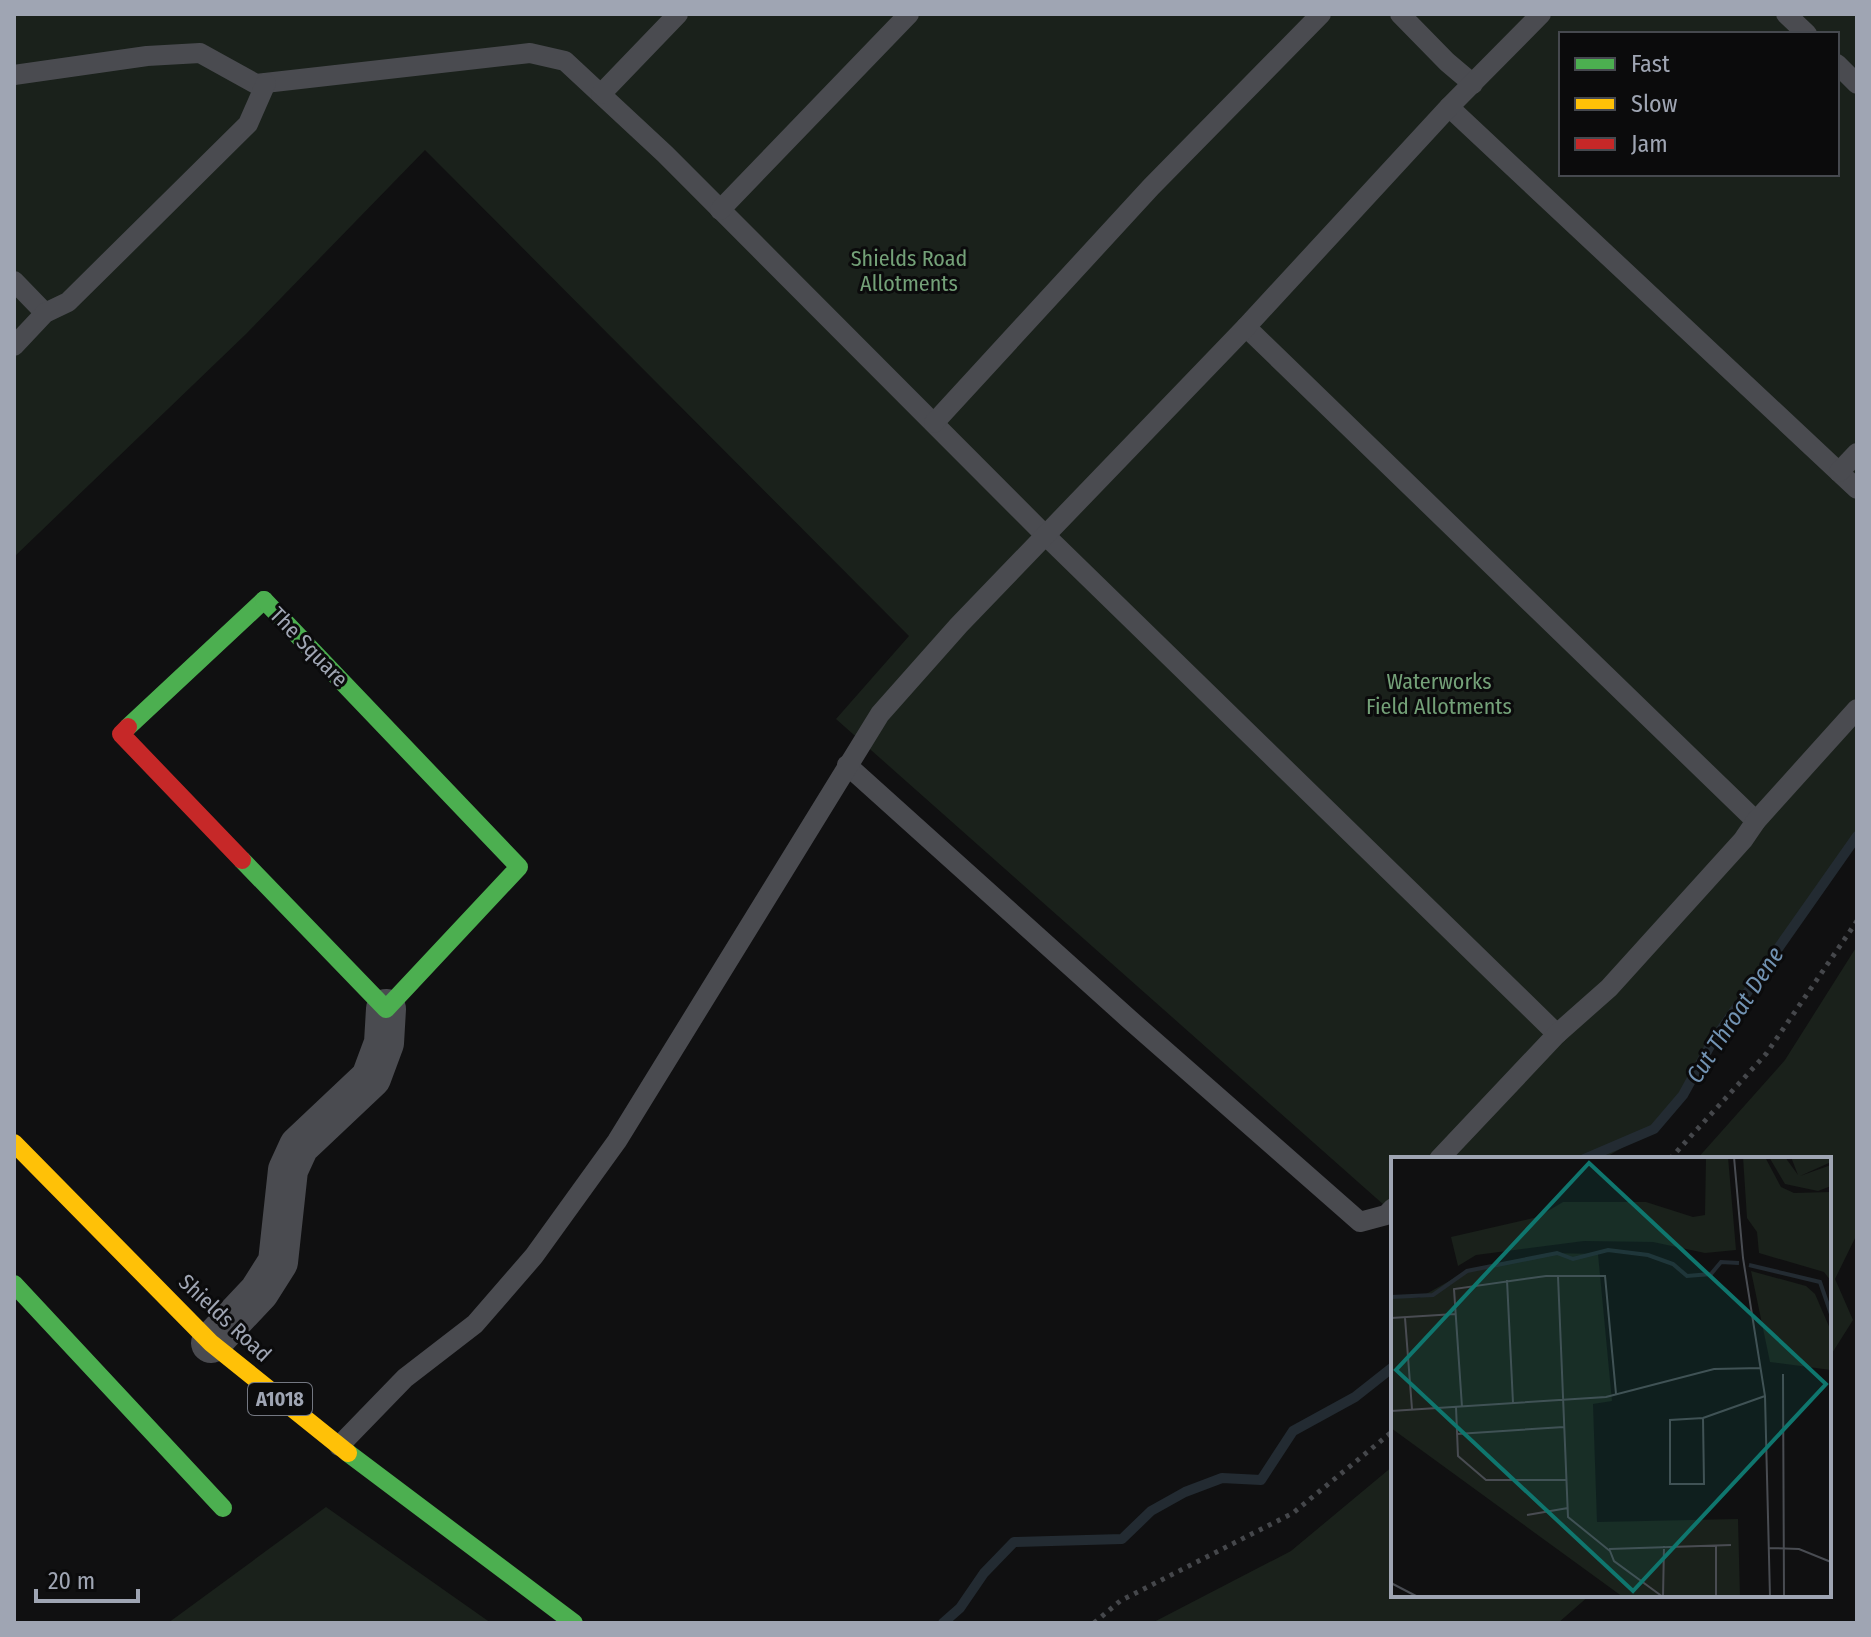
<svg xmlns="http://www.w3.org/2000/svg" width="1871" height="1637" font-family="'Fira Sans Condensed',sans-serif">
<rect width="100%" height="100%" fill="#101011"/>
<g fill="#1a211b" fill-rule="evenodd">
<path d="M14 14H1857V836L1711 1044 1683 1095 1654 1129 1603 1159H1393V1213L836 719 909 636 425 150 246 334 14 557ZM1561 34H1837V174H1561Z"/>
<polygon points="1857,946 1857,1234 1835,1279 1853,1320 1829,1358 1829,1159 1697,1159 1785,1060"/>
<polygon points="1393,1466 1393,1595 1590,1595 1558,1623 1152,1623 1291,1551"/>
<polygon points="326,1507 491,1623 168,1623"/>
</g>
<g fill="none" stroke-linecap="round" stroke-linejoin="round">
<g stroke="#232b32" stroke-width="10">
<polyline points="1584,1159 1654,1129 1683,1095 1711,1044 1857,836"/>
<polyline points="943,1623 960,1608 984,1573 1014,1542 1122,1539 1151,1511 1185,1492 1222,1478 1261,1480 1293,1431 1355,1397 1393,1367"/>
</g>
<g stroke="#45474b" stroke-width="5" stroke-dasharray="4 6" stroke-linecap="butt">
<polyline points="1670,1159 1766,1054 1857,921"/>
<polyline points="1094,1623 1120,1601 1293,1513 1393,1431"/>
</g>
<g stroke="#4a4b50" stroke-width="20">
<polyline points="1400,14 1447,62 1473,84"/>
<polyline points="1786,14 1807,34"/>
<polyline points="1837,64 1857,84"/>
<polyline points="14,75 147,56 200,53 256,84 530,53 565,61 665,154 1044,534 1557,1034"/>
<polyline points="601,94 678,14"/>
<polyline points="1449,107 1857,489"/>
<polyline points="720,210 909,14"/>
<polyline points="14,281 45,313"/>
<polyline points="1246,327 1756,821"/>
<polyline points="14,346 45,313 68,302 248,124 266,83"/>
<polyline points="934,423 1151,187 1321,14"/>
<polyline points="1839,472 1857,453"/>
<polyline points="847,765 1129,1019 1360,1222 1386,1215 1393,1208"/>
<polyline points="1439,1159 1557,1034 1609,988 1743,840 1756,821 1857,709"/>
<polyline points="339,1446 405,1378 475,1324 534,1256 617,1141 880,714 959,625 1246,327 1449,107 1541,14"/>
</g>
<polyline stroke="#4a4b50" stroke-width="40" points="211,1343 259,1292 278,1262 288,1170 299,1146 371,1078 384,1043 386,1009"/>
<g stroke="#4caf50" stroke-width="18">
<polyline points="128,727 264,600"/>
<polyline points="242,860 386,1009 519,867 264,600"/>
<polyline points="14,1284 223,1508"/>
<polyline points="348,1453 574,1623"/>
</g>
<polyline stroke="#ffc107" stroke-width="18" points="14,1143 211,1343 348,1453"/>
<polyline stroke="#c62828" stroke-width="18" points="128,727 121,734 242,860"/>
</g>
<g text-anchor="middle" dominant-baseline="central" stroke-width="6" stroke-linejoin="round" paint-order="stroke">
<rect fill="#0b0b0c" stroke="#737781" stroke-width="2" x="248" y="1383" width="64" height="32" rx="6"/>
<g font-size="20" font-weight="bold" fill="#9fa5b3">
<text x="280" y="1399">A1018</text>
</g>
<g font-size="22" fill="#74a178" stroke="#0b0b0c">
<text x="909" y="258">Shields Road<tspan x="909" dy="25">Allotments</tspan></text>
<text x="1439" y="681">Waterworks<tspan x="1439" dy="25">Field Allotments</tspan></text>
</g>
<g font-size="22" fill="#9fa5b3" stroke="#0b0b0c">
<text transform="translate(309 647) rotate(46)">The Square</text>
<text transform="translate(225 1318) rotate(43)">Shields Road</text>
</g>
<g font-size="24" font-style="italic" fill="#7293b3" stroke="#0b0b0c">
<text transform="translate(1735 1015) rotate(-57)">Cut Throat Dene</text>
</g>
</g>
<g transform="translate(1391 1157)">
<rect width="440" height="440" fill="#101011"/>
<path d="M315 0H337L345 93 314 96 262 85 193 84 85 98 67 109 60 80 147 60 172 45H255L302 60 314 58ZM352 0H374L390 30 403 36 440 35V124L433 115 368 96 366 75 356 61ZM378 0H394L407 18 400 0H440V5L409 19 440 8V29L427 34 394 27ZM158 96 207 97 221 244 202 247 206 365 347 362 349 440H232L0 271V140L28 141 76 114ZM360 114 415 129 424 137 440 174V213L379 205Z" fill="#1a211b"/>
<path fill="none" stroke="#232b32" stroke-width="4" d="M358 108 429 125 440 157M0 140 42 138 76 114 166 96 182 102 217 93 257 98 282 107 296 119 320 117 330 105 348 106"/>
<path fill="none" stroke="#494c52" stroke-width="2" d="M343 0 352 101 374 239 379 440M167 119 177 360 219 394 223 404 272 440M116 123 122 246M0 161 64 157M14 161 21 252M392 217 393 440M65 250 67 299 95 323H175M71 250 63 132 155 119H214L225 237M0 254 215 240 323 212 370 211M312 261 313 327H279V263ZM312 261 374 239M66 277 173 270M136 358 177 351M325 388V440M378 391 408 392 440 405M218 392 340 388M0 426 27 440M272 440 273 389"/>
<path fill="#0f766e" fill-opacity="0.15" stroke="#0f766e" stroke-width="4" d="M198 6 435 227 242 434 5 213Z"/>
<rect width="440" height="440" fill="none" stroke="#9fa5b3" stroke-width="4"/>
</g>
<rect width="1871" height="1637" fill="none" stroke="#9fa5b3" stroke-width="32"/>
<rect x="1559" y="32" width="280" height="144" fill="#0b0b0c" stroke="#46494f" stroke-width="2"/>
<rect x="1575" y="58" width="40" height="12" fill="#4caf50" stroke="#46494f" stroke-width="2"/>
<text x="1631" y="72" font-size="24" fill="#9fa5b3">Fast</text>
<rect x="1575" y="98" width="40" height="12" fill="#ffc107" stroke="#46494f" stroke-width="2"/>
<text x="1631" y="112" font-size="24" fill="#9fa5b3">Slow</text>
<rect x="1575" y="138" width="40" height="12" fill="#c62828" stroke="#46494f" stroke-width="2"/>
<text x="1631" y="152" font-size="24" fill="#9fa5b3">Jam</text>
<path d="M36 1589v12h102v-12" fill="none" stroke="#9fa5b3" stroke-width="4"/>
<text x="48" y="1589" font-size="24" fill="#9fa5b3" stroke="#0b0b0c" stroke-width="6" paint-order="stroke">20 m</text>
</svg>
